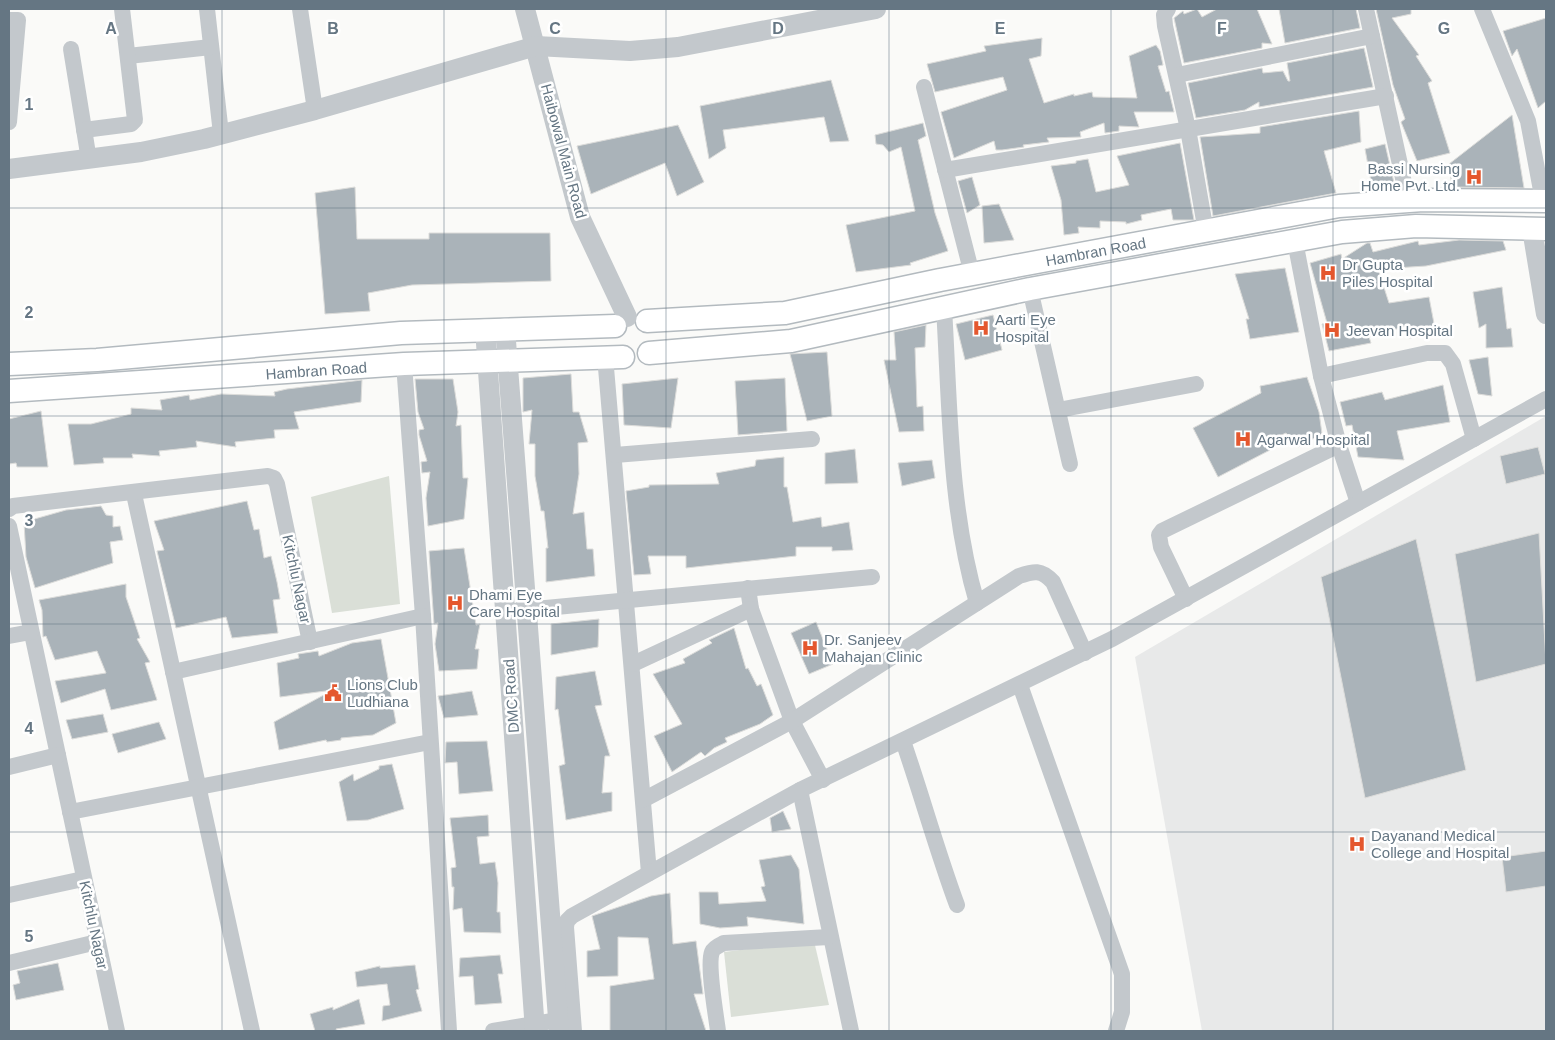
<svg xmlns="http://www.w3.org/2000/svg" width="1555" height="1040" font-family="Arial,sans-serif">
<rect width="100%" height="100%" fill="#fafaf8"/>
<polygon fill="#e8e9e9" points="1546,416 1546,1031 1202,1031 1135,657"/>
<g fill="#dadfd7">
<polygon points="389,476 400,604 332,613 311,497"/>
<polygon points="814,941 829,1005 731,1017 724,952"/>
</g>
<g fill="#aab3b9" stroke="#dcdcda">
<polygon points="1197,9 1202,17 1217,9 1257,9 1272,44 1262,43 1262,48 1184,63 1174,18 1183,11 1184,14"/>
<polygon points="1279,9 1356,9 1360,28 1285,43"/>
<polygon points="1376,9 1411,9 1411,14 1392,18 1419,55 1416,56 1432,81 1428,83 1450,153 1417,161 1401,122 1405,119 1393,85"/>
<polygon points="1546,18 1546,101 1538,108 1517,49 1512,56 1503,31"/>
<polygon points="1042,38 1041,56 1029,59 1044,103 1074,94 1074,96 1092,92 1093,97 1137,98 1129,56 1156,45 1160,51 1163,65 1158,66 1166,92 1169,91 1174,112 1134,112 1139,127 1119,126 1119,131 1105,133 1104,123 1080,132 1081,137 1047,138 1049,142 1023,145 1024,147 1002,150 996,150 994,141 954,158 941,112 1007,90 1003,77 935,92 927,64 986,51 984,46"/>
<polygon points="1364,48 1373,87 1259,107 1259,102 1245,110 1196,118 1188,83 1262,68 1263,73 1283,71 1288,81 1290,81 1287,63"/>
<polygon points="831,80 849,141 830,142 824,117 723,130 726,148 709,159 700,106"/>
<polygon points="1359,111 1361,142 1324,151 1336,193 1213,216 1200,137 1260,133 1260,127"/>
<polygon points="1512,115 1524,188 1452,187 1449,164"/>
<polygon points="923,123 926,136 918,140 935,213 948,251 910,263 911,265 856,272 846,225 915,211 901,147 889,152 883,145 876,144 875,135"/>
<polygon points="678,125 704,182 677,196 665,163 591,194 577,146"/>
<polygon points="1180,143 1194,220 1173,220 1171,209 1141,215 1142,220 1126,224 1126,222 1100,221 1100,228 1078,227 1079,233 1064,235 1061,200 1051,166 1076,163 1076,161 1088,159 1096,192 1129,185 1117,156"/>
<polygon points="1385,144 1395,187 1372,187 1365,149"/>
<polygon points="972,177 980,205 967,213 958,181"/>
<polygon points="355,187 357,239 429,239 429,233 550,233 551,281 412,285 368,293 370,311 325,314 315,193"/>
<polygon points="999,204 1014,240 984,243 982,206"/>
<polygon points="1459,240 1503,241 1506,250 1426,266 1378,269 1389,303 1429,297 1436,334 1409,338 1407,326 1369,337 1371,343 1329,351 1322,324 1327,323 1310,263 1341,254 1342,259 1367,243 1370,243 1373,252 1418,241 1419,245"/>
<polygon points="1285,268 1299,332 1250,339 1246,319 1249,319 1235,274"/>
<polygon points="1502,287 1507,329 1511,328 1513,347 1486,348 1486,324 1479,328 1473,292"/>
<polygon points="993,315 1002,350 965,360 956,324"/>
<polygon points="926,325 925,347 915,348 917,407 923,406 924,431 899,432 884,360 896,360 894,332"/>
<polygon points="827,352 832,416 807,421 790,354"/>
<polygon points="1488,357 1492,396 1478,394 1469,360"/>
<polygon points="571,374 573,412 579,412 588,442 578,443 579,474 573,514 584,512 587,549 593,549 595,576 546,582 546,548 548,548 544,511 541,511 535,476 535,444 529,444 532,410 523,412 523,378"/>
<polygon points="1307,377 1319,412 1322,434 1298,447 1286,433 1266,442 1270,450 1218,477 1193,428 1261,393 1260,386"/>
<polygon points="678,378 671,428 624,425 622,384"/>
<polygon points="785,378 787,431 738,435 735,381"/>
<polygon points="415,379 453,379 458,412 456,426 461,425 463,478 468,478 464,519 428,526 426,498 430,472 422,473 421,462 427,461 419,435 419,430 424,429 418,412"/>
<polygon points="362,380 361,402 294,412 299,429 274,430 275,438 235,442 236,447 196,441 197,447 159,451 160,456 132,454 133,458 103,458 104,463 74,465 68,424 91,424 131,414 131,408 162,410 160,400 189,395 190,400 221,394 275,396 274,392 287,389"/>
<polygon points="1443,385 1450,422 1397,431 1404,460 1358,457 1352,425 1346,426 1340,402 1382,392 1385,400"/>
<polygon points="41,411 48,467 17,467 16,463 9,464 9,419"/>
<polygon points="1538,447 1545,474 1506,484 1500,456"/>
<polygon points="855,449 858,483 825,484 825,453"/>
<polygon points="784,457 784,487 787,487 793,522 821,517 822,527 849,522 853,550 832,551 832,547 796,547 796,556 686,568 686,556 648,556 651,574 634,575 626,491 649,487 649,485 719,484 716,473 755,466 756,460"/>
<polygon points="932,460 935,478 902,486 898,463"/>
<polygon points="247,501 254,530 259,529 264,558 271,556 277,582 280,599 273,600 278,633 232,638 226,617 176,628 157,551 164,550 154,521"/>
<polygon points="101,506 106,515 113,516 113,527 120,526 123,540 110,542 113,563 35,588 26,557 24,522 66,510"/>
<polygon points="1539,533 1546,664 1476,682 1455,554"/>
<polygon points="1416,539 1466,770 1365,798 1321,577"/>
<polygon points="464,548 476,625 480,624 475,649 479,649 477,669 439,671 435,644 438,623 434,624 429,551"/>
<polygon points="126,584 126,597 140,638 137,639 150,662 145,663 157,700 111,710 105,689 61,703 55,681 106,673 97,651 55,660 46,636 43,637 42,610 39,600"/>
<polygon points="599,619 598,647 551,655 551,624"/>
<polygon points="816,622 833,664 809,674 791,633"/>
<polygon points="734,628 746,669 748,668 757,686 761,684 773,715 760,724 725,738 727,742 714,748 705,756 701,752 672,772 654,736 682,724 653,674 685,663 683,659 712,643 709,640"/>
<polygon points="381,639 396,723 373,735 341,738 341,740 327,742 326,740 279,750 274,722 333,690 280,697 277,663 299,658 298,654 318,651 319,656 352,643"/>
<polygon points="595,671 602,705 595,706 610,756 605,756 602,793 612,792 612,811 566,820 559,766 565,764 558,709 555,710 556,677"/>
<polygon points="472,691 478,715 444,718 438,696"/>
<polygon points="103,714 108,732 72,739 66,720"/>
<polygon points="159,722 166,739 118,753 112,734"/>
<polygon points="487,741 493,791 459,794 457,762 445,763 446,742"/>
<polygon points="392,764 404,809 368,820 347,821 339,782 353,774 354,781 379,769 379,766"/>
<polygon points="783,811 791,829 772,832 770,818"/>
<polygon points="488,815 489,836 477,837 480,864 495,862 498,883 497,912 500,912 501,933 464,932 462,908 453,910 454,887 452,887 451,868 456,867 450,818"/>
<polygon points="1546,851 1546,886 1506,892 1502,857"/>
<polygon points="791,855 799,869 804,924 747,917 748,926 720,928 700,924 699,892 718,892 719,904 766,901 761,887 765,886 759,860"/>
<polygon points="670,893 673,944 696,941 703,994 694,994 706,1031 610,1031 610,986 654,979 648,938 618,937 618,976 587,977 587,951 600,949 592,916 651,896"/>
<polygon points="500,955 503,974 498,974 502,1003 475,1005 473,976 459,977 460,958"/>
<polygon points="58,963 64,990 16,1000 13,985 20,983 17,971"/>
<polygon points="415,965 419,989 416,990 422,1011 382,1021 383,1006 390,1005 387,984 357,987 355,972 380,966 380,968"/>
<polygon points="359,999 365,1024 336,1029 337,1031 315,1031 310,1014 333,1007 333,1010"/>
</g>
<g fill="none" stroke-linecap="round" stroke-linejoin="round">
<g stroke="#b3babf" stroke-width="25">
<g id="secondary">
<path id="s1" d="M647 321 785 313 940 280 1339 206 1423 200 1546 201"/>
<polyline points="649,353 791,341 1030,289 1342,232 1416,226 1546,229"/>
<polyline points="9,364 97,360 401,333 615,326"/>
<path id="s2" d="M9 391 404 364 623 357"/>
</g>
</g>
<g stroke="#c3c8cc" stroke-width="16">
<polyline points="207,9 221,134"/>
<polyline points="300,9 315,110"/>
<polyline points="1168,9 1164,15 1165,26 1188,129 1206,232"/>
<polyline points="1366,9 1408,201"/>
<polyline points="1482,9 1528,121 1543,201"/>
<polyline points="9,20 18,20 9,122"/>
<polyline points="71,49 89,160"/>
<polyline points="128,56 211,47"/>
<polyline points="1177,75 1372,36"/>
<polyline points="924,87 972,274"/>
<polyline points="84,130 131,124 135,120 122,9"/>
<polyline points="945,170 1386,96"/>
<polyline points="1295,241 1321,376 1339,445 1358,503"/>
<polyline points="1030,289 1070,464"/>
<path d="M944 308C950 406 949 508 977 603"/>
<polyline points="605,356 649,873"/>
<polyline points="404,364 423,616 449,1031"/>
<polyline points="1321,376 1427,353 1445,353 1453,364 1474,439"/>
<polyline points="1058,410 1196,384"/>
<polyline points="615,455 812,439"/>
<polyline points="134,494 252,1031"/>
<polyline points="9,509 13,506 268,476 274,478 277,484 310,642"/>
<polyline points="9,526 117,1031"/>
<polyline points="748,588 751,609 792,721 823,780"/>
<polyline points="1186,599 1161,547 1159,535 1162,531 1339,445"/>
<polyline points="514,611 872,577"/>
<polyline points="9,636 31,632"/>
<polyline points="633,664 751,609"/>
<polyline points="173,672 423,616"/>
<polyline points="1020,685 1122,974 1122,1012 1116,1031"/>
<path d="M903 741C922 796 937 851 957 905"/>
<polyline points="9,767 58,755"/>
<polyline points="800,790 851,1031"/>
<path d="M643 800 792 721 1019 576C1034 571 1041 569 1053 582L1085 653"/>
<polyline points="70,812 430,742"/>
<polyline points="9,895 83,879"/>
<polyline points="9,963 97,942"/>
<polyline points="493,1031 558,1020"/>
<polyline points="574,1031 566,927 567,921 572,916 800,790 1112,639 1546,399"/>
<path d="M718 1031C716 1015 707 965 712 952 714 947 720 945 724 943L829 937"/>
</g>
<g stroke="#c3c8cc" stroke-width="20">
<polyline points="525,9 580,217 627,317"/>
<polyline points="9,169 141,152 204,139 315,110 536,46 630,51 678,47 876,9"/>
<polyline points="1532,229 1546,314"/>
<polyline points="505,328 559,1031"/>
<polyline points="485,329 535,1031"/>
</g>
<use href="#secondary" stroke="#fff" stroke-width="22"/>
</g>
<path fill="none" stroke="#657683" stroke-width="1" stroke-opacity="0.55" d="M222 9V1031M444 9V1031M666 9V1031M889 9V1031M1111 9V1031M1333 9V1031M9 208H1546M9 416H1546M9 624H1546M9 832H1546"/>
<defs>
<g id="hospital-bare" transform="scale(1.35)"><path d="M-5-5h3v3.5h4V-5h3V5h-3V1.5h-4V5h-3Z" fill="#e4572e" stroke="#fff" stroke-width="2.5" paint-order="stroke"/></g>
<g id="civic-bare" transform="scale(1.35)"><path d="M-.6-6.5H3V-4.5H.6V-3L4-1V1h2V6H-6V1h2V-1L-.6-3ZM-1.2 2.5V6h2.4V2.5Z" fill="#e4572e" stroke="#fff" stroke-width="2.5" paint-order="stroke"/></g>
</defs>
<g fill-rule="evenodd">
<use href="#hospital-bare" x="1474" y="177"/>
<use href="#hospital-bare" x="1328" y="273"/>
<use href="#hospital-bare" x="981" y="328"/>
<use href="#hospital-bare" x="1332" y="330"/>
<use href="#hospital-bare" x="1243" y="439"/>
<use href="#hospital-bare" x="455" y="603"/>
<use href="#hospital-bare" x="810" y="648"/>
<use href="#civic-bare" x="333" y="693"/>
<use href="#hospital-bare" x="1357" y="844"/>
</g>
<g text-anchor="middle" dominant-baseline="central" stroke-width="5" stroke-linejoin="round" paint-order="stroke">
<g font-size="15" fill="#657683" stroke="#fff">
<text transform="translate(564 151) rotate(75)">Haibowal Main Road</text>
<text stroke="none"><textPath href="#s1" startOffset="455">Hambran Road</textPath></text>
<text stroke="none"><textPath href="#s2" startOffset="308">Hambran Road</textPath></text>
<text transform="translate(297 579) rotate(78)">Kitchlu Nagar</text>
<text transform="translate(511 696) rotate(-94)">DMC Road</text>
<text transform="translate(94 925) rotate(78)">Kitchlu Nagar</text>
</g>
<g font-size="15" fill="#657683" stroke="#fff" text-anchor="start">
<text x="1460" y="168" text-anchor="end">Bassi Nursing<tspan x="1460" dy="17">Home Pvt. Ltd.</tspan></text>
<text x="1342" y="264">Dr Gupta<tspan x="1342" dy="17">Piles Hospital</tspan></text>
<text x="995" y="319">Aarti Eye<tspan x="995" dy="17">Hospital</tspan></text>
<text x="1346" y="330">Jeevan Hospital</text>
<text x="1257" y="439">Agarwal Hospital</text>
<text x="469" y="594">Dhami Eye<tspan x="469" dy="17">Care Hospital</tspan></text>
<text x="824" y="639">Dr. Sanjeev<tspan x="824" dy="17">Mahajan Clinic</tspan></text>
<text x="347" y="684">Lions Club<tspan x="347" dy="17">Ludhiana</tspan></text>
<text x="1371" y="835">Dayanand Medical<tspan x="1371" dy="17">College and Hospital</tspan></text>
</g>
</g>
<g font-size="16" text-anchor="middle" font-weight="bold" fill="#657683" stroke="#fff" stroke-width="5" stroke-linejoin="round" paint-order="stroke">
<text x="111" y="34">A</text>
<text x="333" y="34">B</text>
<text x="555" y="34">C</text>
<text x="778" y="34">D</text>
<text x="1000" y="34">E</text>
<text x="1222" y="34">F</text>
<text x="1444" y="34">G</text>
<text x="29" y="110">1</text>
<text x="29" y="318">2</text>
<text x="29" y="526">3</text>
<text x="29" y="734">4</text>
<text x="29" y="942">5</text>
</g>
<rect width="1555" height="1040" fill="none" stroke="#657683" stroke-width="20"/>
</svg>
